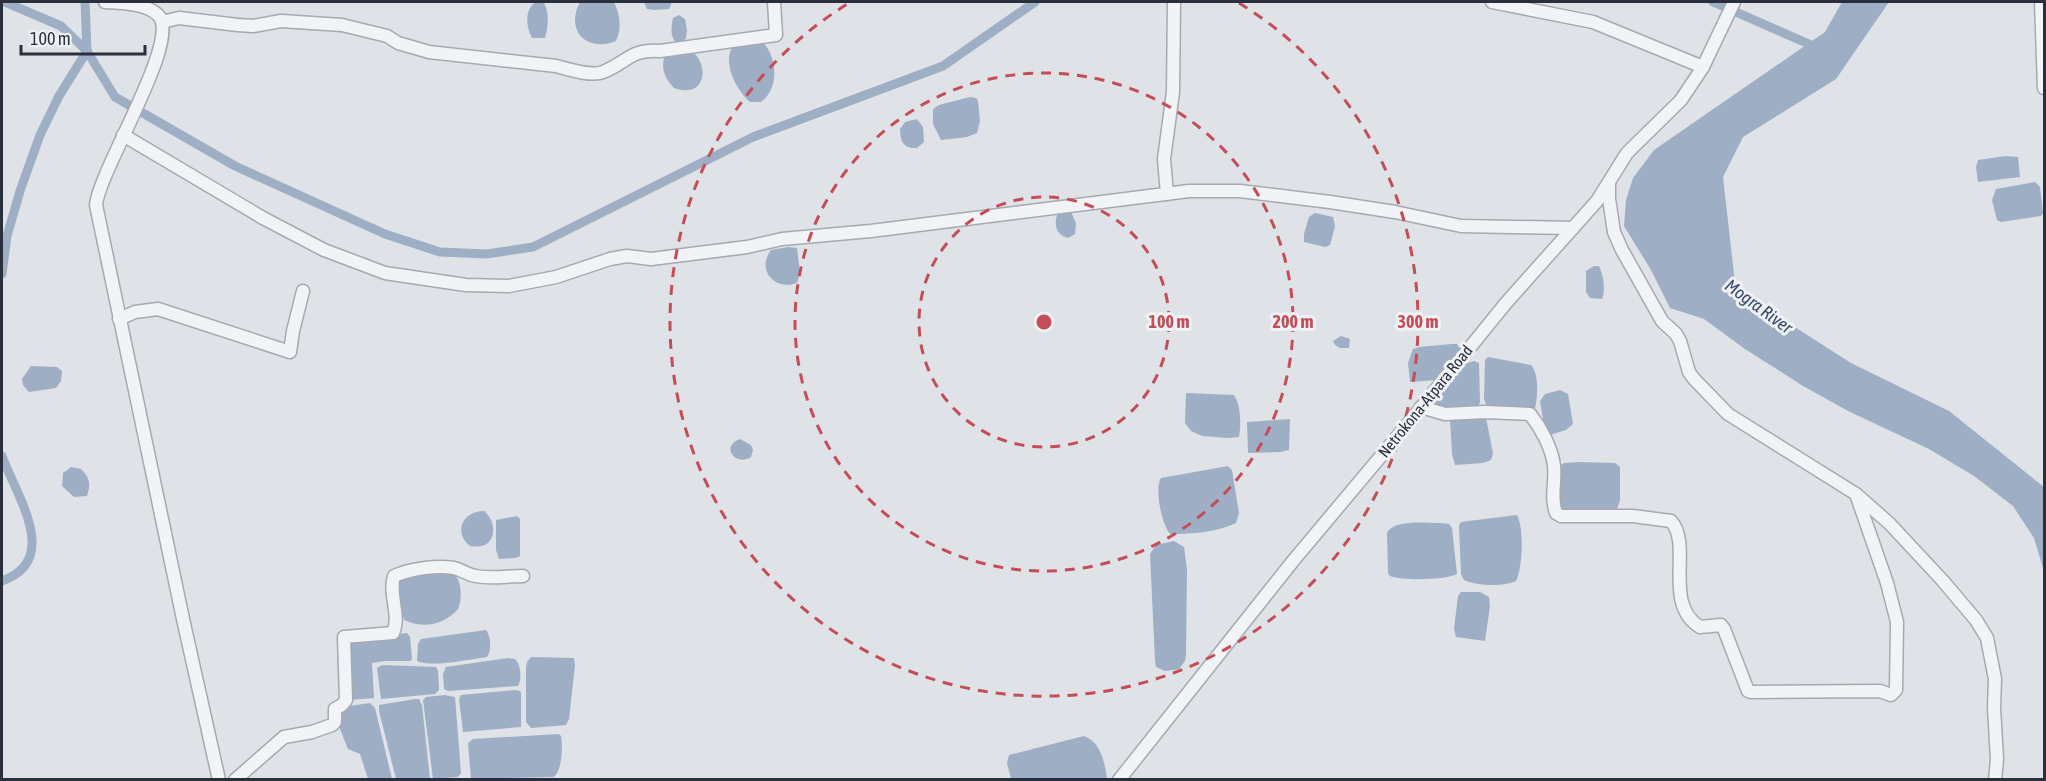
<svg xmlns="http://www.w3.org/2000/svg" width="2046" height="781" font-family="'Asap Condensed',sans-serif">
<rect width="100%" height="100%" fill="#dfe2e7"/>
<g fill="#9daec5">
<path d="M536 2 544 3C550 15 548 26 545 38H532C526 27 524 9 536 2Z"/>
<path d="M580 2H614C620 14 622 29 616 41 586 53 565 30 580 2Z"/>
<polygon points="644,2 672,2 669,9 654,10 647,9"/>
<polygon points="1842,2 1889,2 1836,79 1743,137 1723,177 1735,283 1751,299 1851,363 1949,411 2044,487 2044,571 2034,538 2013,506 1974,476 1929,449 1848,411 1803,386 1745,349 1704,319 1670,308 1651,270 1624,226 1626,200 1633,178 1654,150 1825,32"/>
<path d="M679 15 685 19 687 30 686 38 683 42 676 43C670 36 671 27 673 18Z"/>
<path d="M763 42C777 58 780 87 761 102H750C736 90 721 61 734 44Z"/>
<path d="M692 51C711 68 704 99 674 88 665 79 660 68 665 55Z"/>
<polygon points="970,97 976,98 978,101 980,121 977,133 967,137 941,140 933,124 933,109 939,105"/>
<path d="M917 119 923 127 924 142 917 148C904 149 900 142 900 129L905 122Z"/>
<polygon points="2006,156 2018,157 2020,177 1978,182 1976,167 1978,160"/>
<polygon points="2035,182 2040,187 2043,213 2041,216 2001,222 1997,220 1992,200 1996,189"/>
<path d="M1071 212 1076 223 1075 234 1068 238C1056 235 1053 224 1058 213Z"/>
<polygon points="1315,213 1333,217 1335,226 1330,245 1325,247 1304,242 1304,234 1309,217"/>
<path d="M788 247 797 248 800 273 797 283C775 291 756 270 771 250Z"/>
<path d="M1594 266H1599C1603 274 1606 291 1602 299L1590 298 1586 292V271Z"/>
<polygon points="1341,336 1350,339 1349,348 1340,348 1335,345 1333,341"/>
<polygon points="1452,344 1457,344 1461,350 1436,380 1410,382 1408,363 1413,349 1419,347"/>
<path d="M1488 357 1531 365C1539 374 1538 396 1535 408L1532 410 1488 409 1484 399 1485 360Z"/>
<polygon points="1474,361 1479,363 1480,402 1478,407 1452,411 1431,407 1432,401 1467,363"/>
<polygon points="31,366 57,367 62,371 61,381 56,388 29,392 23,385 22,379"/>
<polygon points="1560,390 1568,394 1573,424 1566,430 1550,435 1545,431 1540,401 1545,394"/>
<path d="M1186 393 1234 395C1241 405 1241 425 1239 437L1227 438 1202 436 1191 431 1185 423Z"/>
<polygon points="1450,418 1486,418 1493,453 1491,460 1483,463 1455,465 1452,454"/>
<polygon points="1290,419 1289,450 1281,452 1248,453 1247,422"/>
<path d="M740 439 751 445 753 450 751 457C735 467 720 446 740 439Z"/>
<polygon points="1581,462 1615,463 1620,467 1620,500 1617,509 1559,512 1560,466 1564,463"/>
<path d="M1228 466 1232 470 1239 513 1236 523C1218 532 1191 534 1170 534 1162 525 1154 488 1161 478Z"/>
<path d="M71 467 81 469C90 478 91 484 87 496L74 497 62 486 63 473Z"/>
<path d="M484 511C498 522 498 551 470 546 453 533 462 511 484 511Z"/>
<path d="M1517 515C1524 529 1523 566 1516 581 1503 587 1477 586 1464 580L1461 574 1459 526 1461 522Z"/>
<polygon points="517,516 520,519 520,556 516,558 499,559 496,550 496,520"/>
<path d="M1440 523 1449 524 1452 528 1457 574C1445 580 1403 581 1390 576L1388 573 1387 533C1394 519 1426 523 1440 523Z"/>
<polygon points="1174,541 1184,547 1187,569 1186,655 1185,661 1179,669 1165,671 1156,667 1155,661 1150,554 1156,545"/>
<path d="M436 571C440 571 447 571 451 572 463 578 462 600 458 609 444 625 423 629 404 620L397 594 399 579Z"/>
<polygon points="1461,592 1480,592 1489,597 1490,606 1485,641 1456,637 1454,629 1458,596"/>
<path d="M486 630C491 636 492 651 487 657 470 659 432 668 417 661L418 644 421 639Z"/>
<polygon points="407,633 410,637 412,659 410,661 385,661 372,663 374,698 350,700 347,639"/>
<polygon points="531,657 574,658 575,665 569,719 566,725 531,728 526,722 526,668 527,662"/>
<path d="M508 658 515 659C521 665 522 679 518 686L448 691 444 689 443 674 446 667Z"/>
<polygon points="382,665 436,667 438,671 439,690 435,694 381,699 377,668"/>
<polygon points="515,690 520,691 521,693 521,727 463,732 459,699 461,695"/>
<polygon points="445,695 455,697 461,773 458,777 433,779 423,700 426,697"/>
<polygon points="415,699 419,699 422,705 430,779 396,779 379,711 379,705"/>
<polygon points="370,703 375,708 392,779 368,779 360,754 348,749 340,729 337,711 342,707"/>
<path d="M559 734 561 736C563 747 562 770 554 777L471 779 468 743 473 739Z"/>
<path d="M1084 736C1101 742 1105 764 1107 779H1011L1007 763 1009 755Z"/>
</g>
<g fill="none" stroke-linecap="round" stroke-linejoin="round">
<g stroke="#9daec5" stroke-width="9">
<polyline points="5,2 61,26 87,51 115,97 235,166 385,234 440,252 487,254 533,247 753,137 943,66 1035,2"/>
<polyline points="1713,2 1818,48"/>
<polyline points="2,274 7,236 20,191 40,135 59,96 87,51 85,2"/>
<path d="M2 456C16 495 62 560 2 581"/>
</g>
<g stroke="#a5a9b1" stroke-width="15">
<g id="minor">
<path d="M105 2C120 3 146 3 158 15 183 38 99 170 96 205L183 619 219 780"/>
<polyline points="1492,2 1593,22 1703,67"/>
<polyline points="2041,2 2044,88"/>
<path d="M163 24 166 21 179 18 238 25 253 26 281 21 342 25 387 36 398 43 429 52 556 66C567 69 592 77 603 72 628 62 630 49 660 51L776 35 774 2"/>
<polyline points="123,135 263,218 324,250 385,273 466,285 509,286 556,277 610,259 627,256 651,259 747,247 782,239 871,231 1189,191 1240,191 1330,202 1395,212 1461,226 1573,228"/>
<polyline points="1609,183 1609,199 1614,232 1622,250 1662,321 1676,334 1680,341 1689,372 1694,379 1728,414 1856,494 1890,524 1943,581 1976,620 1987,638 1995,679 1994,708 1997,759 1995,780"/>
<polyline points="1167,194 1164,159 1173,92 1174,2"/>
<polyline points="119,319 135,312 158,309 290,352 293,331 303,291"/>
<path d="M1421 407 1445 414 1485 412 1530 414C1541 428 1552 448 1554 466 1556 482 1550 496 1556 513L1561 516H1633L1671 521C1693 545 1662 604 1700 627L1721 625 1724 629 1748 691 1751 692 1880 691 1891 695 1896 690 1897 622 1887 583 1856 494"/>
<path d="M235 780 284 737 312 732 332 725 335 722V709L342 705 346 700 344 637 393 633C401 615 388 594 394 576 410 569 437 565 454 568 462 570 468 575 476 576 491 579 507 576 523 576"/>
<polyline points="1119,780 1293,561 1407,425 1506,303 1597,201 1627,153 1681,100 1703,67 1734,2"/>
</g>
</g>
<use href="#minor" stroke="#f2f3f6" stroke-width="12"/>
</g>
<g fill="none" stroke="#c44d57" stroke-width="3" stroke-dasharray="10 8">
<circle cx="1044" cy="322" r="125"/>
<circle cx="1044" cy="322" r="249"/>
<path d="M1239 3A374 374 0 1 1 849 3"/>
</g>
<g text-anchor="middle" dominant-baseline="central" stroke-width="6" stroke-linejoin="round" paint-order="stroke">
<g font-size="16" fill="#292f3d" stroke="#eff1f5">
<text transform="translate(1425 401) rotate(-51)">Netrokona-Atpara Road</text>
</g>
<g font-size="18" font-style="italic" fill="#374c6e" stroke="#eff1f5">
<text transform="translate(1759 306) rotate(36)">Mogra River</text>
</g>
</g>
<circle cx="1044" cy="322" r="9" fill="#c44d57" stroke="#eff1f5" stroke-width="3"/>
<g font-size="18" text-anchor="middle" font-weight="bold" fill="#c44d57" stroke="#eff1f5" stroke-width="6" stroke-linejoin="round" paint-order="stroke">
<text x="1169" y="328">100 m</text>
<text x="1293" y="328">200 m</text>
<text x="1418" y="328">300 m</text>
</g>
<rect width="2046" height="781" fill="none" stroke="#292f3d" stroke-width="6"/>
<path d="M21 45v9h124v-9" fill="none" stroke="#292f3d" stroke-width="3"/>
<text x="30" y="45" font-size="18" fill="#292f3d" stroke="#eff1f5" stroke-width="4.5" paint-order="stroke">100 m</text>
</svg>
